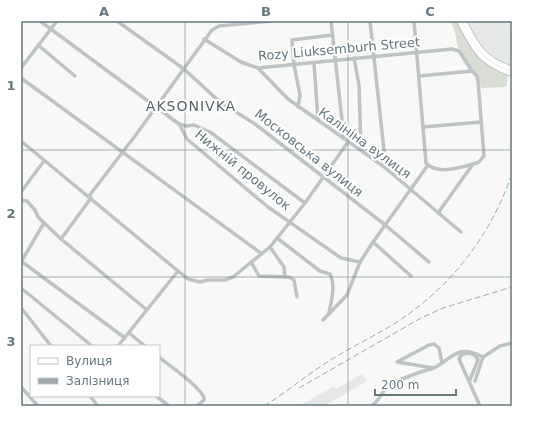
<svg xmlns="http://www.w3.org/2000/svg" width="533" height="427" font-family="'DejaVu Sans',sans-serif">
<rect width="100%" height="100%" fill="#f8f8f7"/>
<g fill="#e6e8e7">
<polygon points="466,21 509,21 512,32 512,67 496,61 484,50"/>
<polygon points="362,374 367,381 324,406 299,406 334,386 336,389"/>
</g>
<path fill="#d9ddd6" d="M450 21H456C471 49 477 64 508 75L506 87 481 88C479 71 464 62 458 47 455 36 456 29 450 21Z"/>
<g fill="none" stroke-linecap="round" stroke-linejoin="round">
<g stroke="#b2b7ba" stroke-width="6">
<g id="major">
<path d="M459 21C475 51 479 62 512 74"/>
<path d="M464 21C477 47 484 59 512 69"/>
</g>
</g>
<g stroke="#bec3c5" stroke-width="3.5">
<polyline points="40,21 179,124 186,126 194,125 210,132 305,203"/>
<polyline points="117,21 184,69 220,102 255,124 384,224 429,262"/>
<polyline points="331,21 344,138"/>
<polyline points="370,21 385,160 383,166"/>
<path d="M414 21 426 163C437 175 459 168 473 164"/>
<polyline points="204,39 241,62 258,68 452,49 459,51 472,71"/>
<polyline points="38,45 75,76"/>
<polyline points="354,58 359,85 361,150"/>
<polyline points="314,63 318,120"/>
<polyline points="21,68 57,21"/>
<polyline points="258,68 288,99 383,166 461,232"/>
<polyline points="419,76 472,71 477,76 478,81 484,156 479,162 473,164 438,213"/>
<polyline points="21,78 262,254"/>
<polyline points="298,107 300,95 294,65 292,40 332,35"/>
<polyline points="179,124 187,139 268,207 341,258 360,262"/>
<polyline points="423,127 481,122"/>
<polyline points="21,141 178,271 188,279 200,282 208,280 225,280 233,277 270,247 305,203 348,142"/>
<polyline points="21,192 44,161"/>
<polyline points="89,196 135,136 212,30 219,26 271,21"/>
<polyline points="21,200 27,201 35,210 38,217 61,239 147,310"/>
<path d="M277 238 320 271 330 274C336 285 331 302 329 313"/>
<polyline points="61,239 91,198"/>
<polyline points="373,242 411,276"/>
<polyline points="270,247 284,267 285,277"/>
<polyline points="21,261 125,338"/>
<polyline points="21,262 44,223"/>
<polyline points="251,262 259,276 289,277 294,280 297,297"/>
<polyline points="21,288 92,346"/>
<polyline points="22,309 51,346"/>
<polyline points="323,320 347,295 360,262 373,242 428,165"/>
<polyline points="129,333 145,346"/>
<polyline points="118,346 178,271"/>
<path d="M159 357C168 365 206 390 204 400L197 406"/>
<path d="M442 363 434 368 397 362 429 345 434 344 439 348 442 363C458 351 464 347 483 357"/>
<polyline points="475,381 483,357 500,346 512,343"/>
<path d="M469 382 478 360C475 353 468 352 461 355L459 359 480 406"/>
<polyline points="21,387 38,406"/>
<polyline points="90,396 98,406"/>
<polyline points="156,396 169,406"/>
<path d="M371 406C379 402 381 393 387 387 392 382 424 370 432 369"/>
</g>
<use href="#major" stroke="#fff" stroke-width="4.5"/>
<g stroke="#a0a8ab" stroke-width="1" stroke-dasharray="6 3" stroke-linecap="butt">
<polyline points="511,21 512,25"/>
<polyline points="299,388 421,318 443,308 512,287"/>
<path d="M264 406C286 393 306 375 329 361 351 347 375 336 397 322 452 286 490 236 512 174"/>
</g>
</g>
<path fill="none" stroke="#66777e" stroke-width="1" stroke-opacity="0.55" d="M185 21V406M348 21V406M21 150H512M21 277H512"/>
<g text-anchor="middle" dominant-baseline="central" stroke-width="4" stroke-linejoin="round" paint-order="stroke">
<g font-size="13" fill="#66777e" stroke="#fff">
<text transform="translate(339 49) rotate(-5)">Rozy Liuksemburh Street</text>
<text transform="translate(365 143) rotate(36)">Калініна вулиця</text>
<text transform="translate(309 153) rotate(38)">Московська вулиця</text>
<text transform="translate(243 170) rotate(39)">Нижній провулок</text>
</g>
<g font-size="14" letter-spacing="1" fill="#58656a" stroke="#fff">
<text x="191" y="106">AKSONІVKA</text>
</g>
</g>
<rect width="533" height="427" fill="none" stroke="#ffffff" stroke-width="44"/>
<rect x="30" y="345" width="130" height="52" fill="#ffffff" stroke="#c2c9cb"/>
<rect x="38" y="358" width="20" height="6" fill="#ffffff" stroke="#c2c9cb"/>
<text x="66" y="365" font-size="12" fill="#66777e">Вулиця</text>
<rect x="38" y="378" width="20" height="6" fill="#a0a8ab" stroke="#c2c9cb"/>
<text x="66" y="385" font-size="12" fill="#66777e">Залізниця</text>
<path d="M375 389v6h81v-6" fill="none" stroke="#66777e" stroke-width="2"/>
<text x="381" y="389" font-size="12" fill="#66777e" stroke="#ffffff" stroke-width="3" paint-order="stroke">200 m</text>
<rect x="22" y="22" width="489" height="383" fill="none" stroke="#66777e" stroke-width="1.5"/>
<g font-size="13" text-anchor="middle" font-weight="bold" fill="#66777e">
<text x="104" y="16">A</text>
<text x="266" y="16">B</text>
<text x="430" y="16">C</text>
<text x="11" y="90">1</text>
<text x="11" y="218">2</text>
<text x="11" y="346">3</text>
</g>
</svg>
